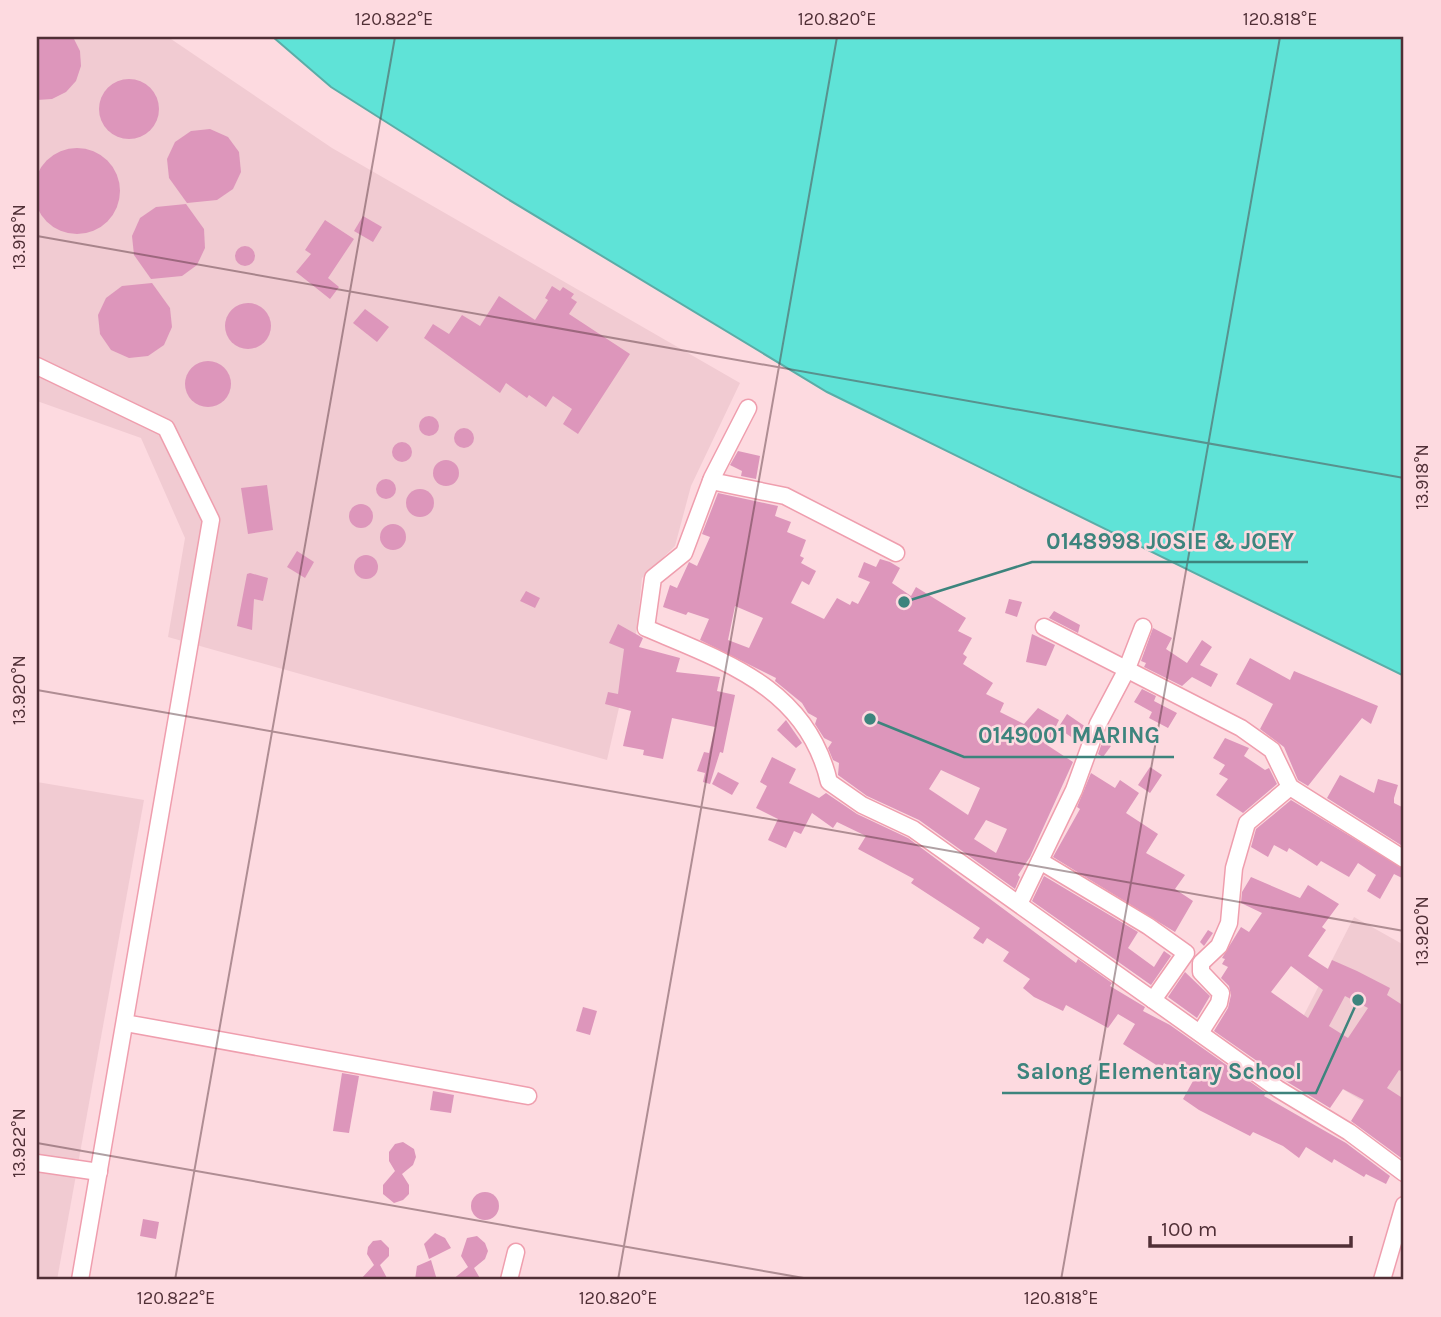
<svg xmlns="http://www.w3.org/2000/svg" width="1441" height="1317" font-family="Karla,sans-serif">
<rect width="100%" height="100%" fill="#fddae0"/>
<g fill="#f1cbd2">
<polygon points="37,37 168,37 332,148 740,383 691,486 675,546 642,578 637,629 607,760 168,637 185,538 141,438 37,401"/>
<polygon points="37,782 144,800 57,1280 37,1280"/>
<polygon points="1354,917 1404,945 1404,1126 1284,1054"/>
</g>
<polygon fill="#5fe3d7" stroke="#5aada7" stroke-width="2" points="273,37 1404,37 1404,676 827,392 506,198 331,87"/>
<g fill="#dd96bb" fill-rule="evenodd">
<polygon points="37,37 73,37 80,51 81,66 76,81 66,92 52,99 37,100"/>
<circle cx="129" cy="109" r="30"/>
<polygon points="210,129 228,137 239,152 241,172 233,189 217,200 187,203 169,178 167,159 175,142 191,131"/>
<circle cx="77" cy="191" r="43"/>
<polygon points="186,204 204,229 205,248 197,265 182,276 151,279 134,255 132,236 140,218 156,207"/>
<polygon points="363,216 382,227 373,242 354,231"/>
<polygon points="325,220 354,239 328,278 339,287 330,299 296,272 311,254 305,250"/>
<circle cx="245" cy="256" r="10"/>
<polygon points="152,283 170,308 172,327 164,345 148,356 129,358 111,350 100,334 98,315 106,298 122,286"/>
<polygon points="552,286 560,291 563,287 574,294 571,298 577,302 569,314 630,354 578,434 563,424 572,409 553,396 546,407 529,395 527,398 506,383 500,393 424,338 433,324 449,334 462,315 480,326 499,296 535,320 548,300 545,298"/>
<circle cx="248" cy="326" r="23"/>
<polygon points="365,309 389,327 377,342 353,323"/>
<circle cx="208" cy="384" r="23"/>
<circle cx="429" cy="426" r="10"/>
<circle cx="464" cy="438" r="10"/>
<circle cx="402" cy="452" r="10"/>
<polygon points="738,451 760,456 756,479 741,476 742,471 730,465"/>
<circle cx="446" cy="473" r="13"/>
<circle cx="386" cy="489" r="10"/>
<polygon points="267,485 273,530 248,534 241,488"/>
<circle cx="420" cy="503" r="14"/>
<path d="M718 493 778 506 775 516 791 522 787 532 806 540 800 556 804 558 801 563 816 571 809 585 802 581 791 603 824 619 837 598 850 605 852 601 858 604 870 582 858 577 864 562 876 567 880 559 890 562 900 568 892 583 911 596 916 587 966 618 958 631 972 638 963 654 967 657 963 664 993 683 986 694 1004 703 1000 712 1024 724 1038 708 1059 720 1047 745 1073 762 1030 857 1018 875 1020 877 1015 889 919 820 867 796 838 775 839 763 833 760 828 748 832 742 824 738 815 724 817 718 808 713 802 703 775 681 776 678 700 640 709 619 688 612 686 615 663 607 670 585 677 588 689 562 697 566 710 537 702 534ZM735 606 763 618 749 648 728 640ZM941 770 980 788 968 815 929 789ZM986 820 1007 829 996 853 974 839Z"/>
<circle cx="361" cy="516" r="12"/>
<circle cx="393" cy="537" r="13"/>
<polygon points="297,551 314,562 305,578 287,567"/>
<circle cx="366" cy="567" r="12"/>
<polygon points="250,573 268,578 263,601 254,599 252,630 237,626 247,574"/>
<polygon points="526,591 540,598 535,608 520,601"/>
<polygon points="1009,599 1022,602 1017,617 1005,613"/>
<polygon points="1054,611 1080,625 1078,633 1049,618"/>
<polygon points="618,624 643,638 639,647 680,658 676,672 720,677 717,691 735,695 723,753 720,752 710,784 703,782 705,773 697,771 704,752 709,753 715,727 672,718 663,759 643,755 644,750 623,746 631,711 605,704 608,692 618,694 624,649 609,643"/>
<polygon points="1153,628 1172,638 1166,649 1187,663 1202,640 1212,647 1200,665 1218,674 1211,687 1192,677 1182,686 1144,667 1146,663 1141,661"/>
<polygon points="1032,634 1055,645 1046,666 1026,662"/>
<polygon points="1250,658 1290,680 1294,671 1378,706 1371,724 1362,718 1308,786 1298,780 1284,747 1260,729 1273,704 1236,684"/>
<polygon points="1142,689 1156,696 1154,701 1177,713 1168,728 1149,718 1152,712 1134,702"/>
<polygon points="1067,714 1086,727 1080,743 1058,728"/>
<polygon points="786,720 802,743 796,748 777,730"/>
<polygon points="1225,738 1249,748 1244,756 1265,770 1269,768 1277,784 1243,813 1216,795 1228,779 1219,774 1225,765 1213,758"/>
<polygon points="1103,740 1111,746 1103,757 1098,754"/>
<polygon points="772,757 796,769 789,783 819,798 826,793 857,814 908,838 1076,963 1078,959 1112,983 1110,986 1145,1007 1143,1011 1170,1025 1266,1093 1264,1096 1346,1143 1390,1176 1386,1184 1366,1174 1364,1177 1334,1159 1332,1163 1306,1147 1299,1158 1283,1146 1253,1132 1250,1136 1199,1110 1183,1099 1193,1081 1164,1063 1161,1068 1123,1044 1135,1024 1118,1014 1108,1028 1066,1005 1063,1011 1034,997 1023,988 1030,979 1003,961 1009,952 987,938 983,944 973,938 980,928 911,883 914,879 858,849 866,836 837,822 833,828 812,813 801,834 794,831 786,848 768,840 778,819 756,808 767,786 760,782"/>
<polygon points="1150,767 1162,775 1150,793 1138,785"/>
<polygon points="718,772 739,783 732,795 712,784"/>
<polygon points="1091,773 1115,788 1120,780 1139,793 1126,813 1158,834 1146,853 1185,875 1175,889 1193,901 1175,932 1053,857 1080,809 1077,807"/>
<polygon points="1340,775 1374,793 1378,779 1398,785 1394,798 1394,803 1404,808 1404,847 1327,798"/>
<polygon points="1291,800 1404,869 1404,879 1394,874 1380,899 1367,891 1376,875 1358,863 1349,877 1321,861 1317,866 1289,848 1287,852 1274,845 1268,857 1251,847 1256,829"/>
<polygon points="1044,876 1138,932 1128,948 1154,967 1164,951 1171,956 1151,985 1032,901"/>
<path d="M1251 877 1300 898 1308 885 1339 904 1322 927 1326 930 1308 956 1328 969 1332 960 1357 971 1390 988 1387 995 1404 1006V1073L1399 1070 1387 1088 1404 1099V1160L1351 1121 1364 1100 1343 1089 1330 1108 1284 1080 1214 1031 1228 1008 1231 995 1229 986 1221 978 1228 967 1222 964 1225 959 1222 958 1241 927 1249 932 1262 913 1241 903 1242 892ZM1291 966 1323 990 1308 1018 1271 992ZM1345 996 1368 1008 1348 1038 1329 1026Z"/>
<polygon points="1208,930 1213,933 1204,946 1200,942"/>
<polygon points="1185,972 1210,996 1197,1018 1168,997"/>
<polygon points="583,1007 597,1011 590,1035 576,1031"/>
<polygon points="342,1073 359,1076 349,1133 333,1131"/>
<polygon points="433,1091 454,1095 451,1113 430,1110"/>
<polygon points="403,1142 414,1149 416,1157 413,1165 402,1174 409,1185 409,1194 403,1200 394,1203 383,1194 383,1185 395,1171 389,1161 389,1152 395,1144"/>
<circle cx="485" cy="1206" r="14"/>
<polygon points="143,1219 159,1222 156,1239 140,1236"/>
<polygon points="435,1233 445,1238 451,1248 429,1259 424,1244"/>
<polygon points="477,1236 485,1243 488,1251 485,1259 474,1268 481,1280 452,1280 468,1267 461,1256 467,1238"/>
<polygon points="381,1240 389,1248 389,1256 380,1265 388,1280 360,1280 374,1265 367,1254 368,1247 373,1241"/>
<polygon points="431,1260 437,1280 415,1280 417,1266"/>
</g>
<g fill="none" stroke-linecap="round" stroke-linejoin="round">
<g stroke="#ef9eae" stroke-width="19">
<g id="minor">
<polyline points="37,366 166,428 211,520 80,1280"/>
<path d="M748 408 712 478 684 553 653 578 646 628C726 662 807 688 829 782L862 805 913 829 1278 1089 1349 1132 1404 1173"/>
<polyline points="711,481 785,496 896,553"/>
<polyline points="1044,627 1241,728 1272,750 1290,787 1404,859"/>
<polyline points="1040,861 1148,926 1186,953 1153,1000"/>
<polyline points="1019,904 1074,790 1098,724 1126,671 1143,627"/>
<polyline points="125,1023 528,1096"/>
<polyline points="1200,1033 1219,1003 1221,993 1201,972 1201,963 1219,946 1229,923 1234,868 1247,823 1290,787"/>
<polyline points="37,1163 99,1172"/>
<polyline points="509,1280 516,1252"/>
<polyline points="1382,1280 1404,1205"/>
</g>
</g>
<use href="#minor" stroke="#fff" stroke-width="16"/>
</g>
<path fill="none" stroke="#502f36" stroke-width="2" stroke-opacity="0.45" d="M37 236 1404 478M37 690 1404 931M37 1143 815 1280M175 1280 395 37M618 1280 837 37M1061 1280 1280 37"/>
<path fill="none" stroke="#3d847d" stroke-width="2.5" d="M904 602L1032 562H1308M870 719L964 757H1174M1358 1000L1316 1093H1002"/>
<g fill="#3d847d" stroke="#fddae0" stroke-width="2.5">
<circle cx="904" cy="602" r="7"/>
<circle cx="870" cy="719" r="7"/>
<circle cx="1358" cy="1000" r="7"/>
</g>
<g font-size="23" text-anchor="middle" font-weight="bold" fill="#3d847d" stroke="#fddae0" stroke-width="5" stroke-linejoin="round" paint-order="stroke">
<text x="1170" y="549">0148998 JOSIE &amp; JOEY</text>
<text x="1069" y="743">0149001 MARING</text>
<text x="1159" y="1079">Salong Elementary School</text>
</g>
<rect width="1441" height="1317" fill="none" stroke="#fddae0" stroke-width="77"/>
<path d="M1150 1236v10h201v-10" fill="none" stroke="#502f36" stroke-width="3.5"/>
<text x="1161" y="1236" font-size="21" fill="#502f36" stroke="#fddae0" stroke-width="5" paint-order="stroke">100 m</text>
<rect x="38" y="38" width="1364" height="1240" fill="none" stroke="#502f36" stroke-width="2.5"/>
<g font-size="18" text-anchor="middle" fill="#502f36">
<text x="394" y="25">120.822°E</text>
<text x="837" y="25">120.820°E</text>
<text x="1280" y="25">120.818°E</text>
<text transform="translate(19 237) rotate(-90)" y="6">13.918°N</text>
<text transform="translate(1422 477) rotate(-90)" y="6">13.918°N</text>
<text transform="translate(19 690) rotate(-90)" y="6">13.920°N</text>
<text transform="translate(1422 931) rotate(-90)" y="6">13.920°N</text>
<text transform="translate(19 1143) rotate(-90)" y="6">13.922°N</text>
<text x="176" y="1304">120.822°E</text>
<text x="618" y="1304">120.820°E</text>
<text x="1061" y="1304">120.818°E</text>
</g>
</svg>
